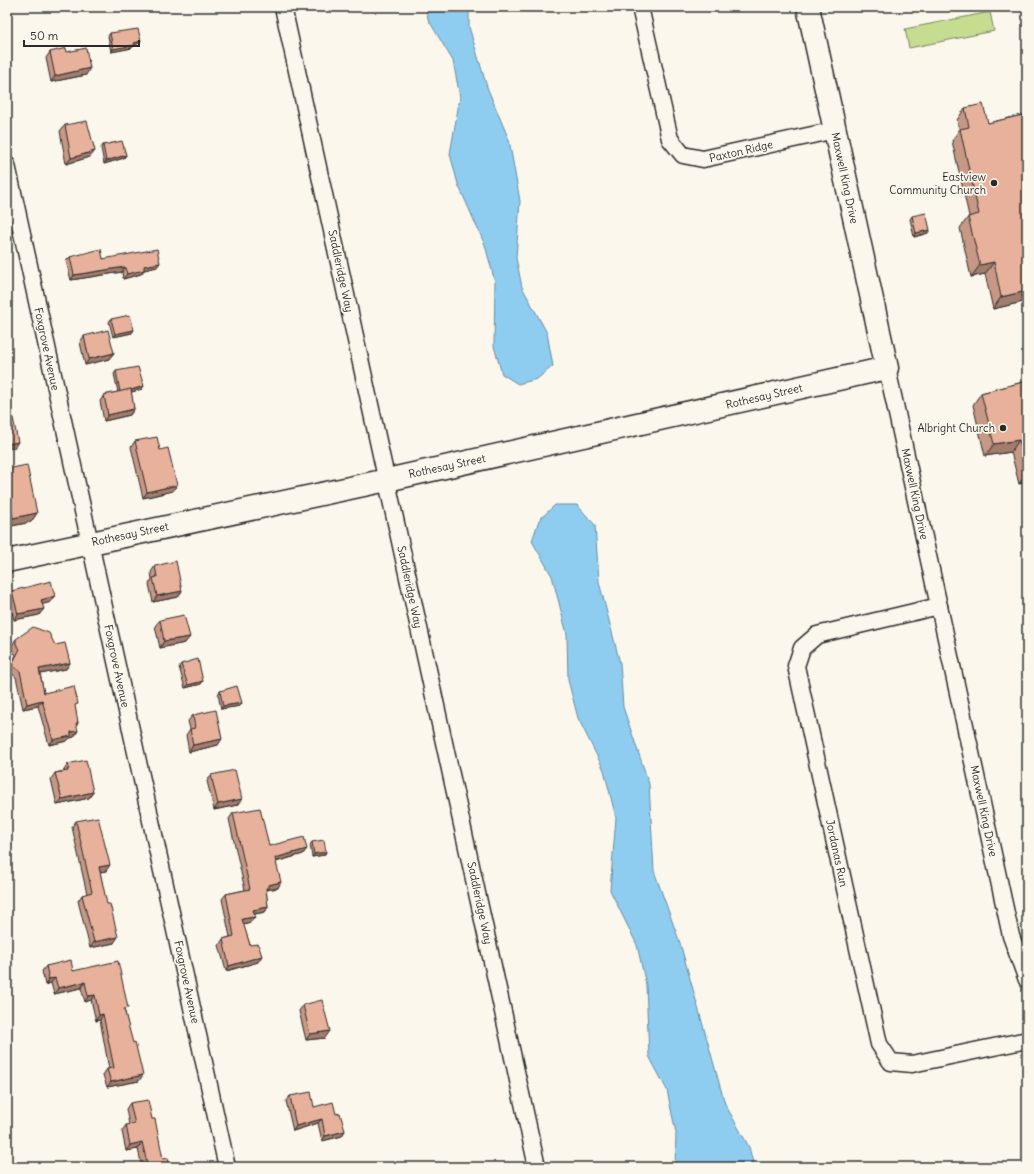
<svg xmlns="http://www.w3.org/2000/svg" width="1034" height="1174" font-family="Delius,sans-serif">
<rect width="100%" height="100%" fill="#fbf7ec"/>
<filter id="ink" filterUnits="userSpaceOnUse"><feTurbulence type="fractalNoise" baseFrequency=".025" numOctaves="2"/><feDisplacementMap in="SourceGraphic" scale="8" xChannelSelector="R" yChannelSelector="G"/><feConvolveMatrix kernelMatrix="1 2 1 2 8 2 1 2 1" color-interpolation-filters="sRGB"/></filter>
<g filter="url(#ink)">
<polygon fill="#c6dc91" stroke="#78845e" points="990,12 994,31 909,48 905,29"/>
<g fill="#8fcdf0" stroke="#678ca1">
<polygon points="426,7 469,7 469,27 487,87 509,140 520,201 516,258 522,287 547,333 553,366 537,379 518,384 502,374 494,346 495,282 485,245 458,184 450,154 460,97 453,61 428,19"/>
<polygon points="555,505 577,505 595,525 599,582 620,663 623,707 649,784 654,871 680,943 725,1104 749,1147 754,1167 675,1167 676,1133 667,1090 649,1056 646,985 637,945 610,890 616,818 604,770 578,718 568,680 567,634 552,576 532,541 539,520"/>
</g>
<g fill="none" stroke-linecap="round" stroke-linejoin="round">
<g stroke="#2b2b2b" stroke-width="19">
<g id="street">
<polyline points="283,7 537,1167"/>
<polyline points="640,7 670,139 683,155 703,159 835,130"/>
<polyline points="7,165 227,1167"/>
<polyline points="887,368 1011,936 1027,980"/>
<polyline points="939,606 817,635 802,648 796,666 879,1044 891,1062 912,1064 1027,1040"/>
</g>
</g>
<g stroke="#2b2b2b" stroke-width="25">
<polyline id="secondary" points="7,561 387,480 887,368 808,7"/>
</g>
<use href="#street" stroke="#fbf7ec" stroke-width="16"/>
<use href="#secondary" stroke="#fbf7ec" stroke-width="22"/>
</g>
<g fill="#c79885" stroke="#2b2b2b">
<polygon points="110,33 141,41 138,44 135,45 132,48 111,52 108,36"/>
<polygon points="50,52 67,52 86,75 51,82 46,58"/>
<polygon points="965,108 988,123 1027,114 1027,301 993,309 985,274 971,277 960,228 969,216 952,141 959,130 957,120"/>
<polygon points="65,125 90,157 66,164 60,131"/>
<polygon points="103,145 126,155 124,158 104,164 101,148"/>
<polygon points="912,216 928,233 914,237 910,219"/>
<polygon points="70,257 103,259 157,267 144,270 141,274 123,279 122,272 71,280 66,261"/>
<polygon points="111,319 132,333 113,337 109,322"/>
<polygon points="84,336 109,359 85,365 80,342"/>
<polygon points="116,371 142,389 131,392 134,409 130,415 104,421 100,401 104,395 118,392 114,374"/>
<polygon points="1027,381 1027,482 1019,484 1011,452 985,456 973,405 981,393"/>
<polygon points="135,441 160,450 177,485 173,491 143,498 131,447"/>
<polygon points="7,469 37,513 31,522 7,527"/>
<polygon points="155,566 178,597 153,602 149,584 152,579 151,572"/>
<polygon points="12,591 55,596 51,602 42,604 39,615 14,620 8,597"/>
<polygon points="160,620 185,643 160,648 155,626"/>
<polygon points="16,639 55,645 70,663 66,669 40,674 44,693 75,708 78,723 77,725 74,737 70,738 67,741 49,745 38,706 23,709 16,677 11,673 9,668 16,655 12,650 12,645"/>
<polygon points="181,664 203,681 201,684 185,688 179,667"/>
<polygon points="220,691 242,703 240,706 221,709 218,694"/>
<polygon points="193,715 218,745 189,752 186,735 190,729 188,721"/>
<polygon points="68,764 93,792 89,798 57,805 51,779 55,773 64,771 64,770"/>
<polygon points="211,775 237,805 214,810 207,781"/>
<polygon points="233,813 269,846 303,854 276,862 278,888 266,890 268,907 265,912 255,914 255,917 251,922 243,924 250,945 258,962 226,971 219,945 223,939 230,937 222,899 226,894 245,890 229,819"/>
<polygon points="76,821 106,871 100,872 114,943 90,948 78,901 82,895 87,894 72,827"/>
<polygon points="312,842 326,852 324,855 312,857 310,845"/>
<polygon points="46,966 73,971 125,1012 139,1081 107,1087 103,1075 107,1069 109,1069 100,1020 96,1021 91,1000 85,1002 81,988 54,994 51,983 45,985 42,971"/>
<polygon points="303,1005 325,1038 306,1040 299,1011"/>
<polygon points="290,1096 314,1107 336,1114 342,1136 322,1141 318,1123 293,1131 286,1101"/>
<polygon points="130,1103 152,1119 163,1159 170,1167 142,1167 138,1149 126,1151 122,1131 126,1125 129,1125 126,1109"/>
</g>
<g fill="#a27c6c" stroke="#2b2b2b">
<polygon points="141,41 138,44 132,46 135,45 132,48 111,52 113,49"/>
<polygon points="90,68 86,75 51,82 55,76"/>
<polygon points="95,151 90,157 66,164 71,158"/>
<polygon points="126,155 124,158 104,164 106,161"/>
<polygon points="930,230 928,233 914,237 916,233"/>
<polygon points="994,262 985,274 971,277 980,265"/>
<polygon points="160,263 157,267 144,270 141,274 123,279 127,274 144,266"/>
<polygon points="125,267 122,272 71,280 74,275"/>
<polygon points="1027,291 1027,301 993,309 1001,297"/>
<polygon points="134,330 132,333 113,337 115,334"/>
<polygon points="114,353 109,359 85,365 89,359"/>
<polygon points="144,386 142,389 119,396 121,393"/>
<polygon points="134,409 130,415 104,421 108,415"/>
<polygon points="1019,440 1011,452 985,456 994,444"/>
<polygon points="18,442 14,448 7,449 7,444"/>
<polygon points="1027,472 1027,482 1019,484"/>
<polygon points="177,485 173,491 143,498 147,492"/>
<polygon points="37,513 31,522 7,527 13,518"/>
<polygon points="182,591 178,597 153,602 157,596"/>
<polygon points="55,596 51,602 37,606 41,600"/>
<polygon points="44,609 39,615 14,620 18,614"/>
<polygon points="190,637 185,643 160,648 164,641"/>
<polygon points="70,663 66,669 35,675 39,669"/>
<polygon points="203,681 201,684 185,688 188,685"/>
<polygon points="42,700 38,706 23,709 27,704"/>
<polygon points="242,703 240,706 221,709 223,706"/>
<polygon points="78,731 74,737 70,738 67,741 49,745 53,740 71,732"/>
<polygon points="222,739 218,745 189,752 193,745"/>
<polygon points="93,792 89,798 57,805 62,799"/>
<polygon points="242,799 237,805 214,810 218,804"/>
<polygon points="307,849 303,854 271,863 275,858"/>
<polygon points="326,852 324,855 312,857 314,854"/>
<polygon points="110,865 106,871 94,873 99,867"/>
<polygon points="281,882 278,888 265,890 268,885"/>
<polygon points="268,907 265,912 249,915 253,910"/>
<polygon points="255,917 251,922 238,925 242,919"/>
<polygon points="118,937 114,943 90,948 94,942"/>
<polygon points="262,956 258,962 226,971 229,966"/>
<polygon points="55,978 51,983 45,985 49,979"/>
<polygon points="85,982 81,988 54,994 58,988"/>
<polygon points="95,995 91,1000 85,1002 88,996"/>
<polygon points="103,1014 100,1020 96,1021 99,1015"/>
<polygon points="330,1031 325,1038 306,1040 310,1034"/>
<polygon points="143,1075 139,1081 107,1087 111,1082"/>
<polygon points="322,1119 318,1123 293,1131 296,1126"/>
<polygon points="345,1131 342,1136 322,1141 325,1136"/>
<polygon points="142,1142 138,1149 126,1151 130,1145"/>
</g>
<g fill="#e7b19b" stroke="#2b2b2b">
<polygon points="138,29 141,41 134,43 135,45 113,49 110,33"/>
<polygon points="66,48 67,52 86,48 90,68 55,76 50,52"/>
<polygon points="983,104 988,123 1027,114 1027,291 1001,297 994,262 980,265 968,217 979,214 960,129 969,127 965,108"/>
<polygon points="87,121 95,151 71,158 65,125"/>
<polygon points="122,141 126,155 106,161 103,145"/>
<polygon points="926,213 930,230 916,233 912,216"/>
<polygon points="101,249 103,259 157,249 160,263 144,266 144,270 127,274 125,267 74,275 70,257"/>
<polygon points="130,315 134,330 115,334 111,319"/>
<polygon points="108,330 114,353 89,359 84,336"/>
<polygon points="138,367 144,386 131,390 131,389 120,392 116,371"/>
<polygon points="1027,381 1027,472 1019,440 994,444 981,393"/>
<polygon points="7,389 18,442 7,444"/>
<polygon points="131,389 134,409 108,415 104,395"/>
<polygon points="157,437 160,450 168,448 177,485 147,492 135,441"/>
<polygon points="27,465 37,513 13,518 7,490 7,469"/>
<polygon points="176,561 182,591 157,596 153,578 157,577 155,566"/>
<polygon points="51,581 55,596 41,600 44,609 18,614 12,591"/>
<polygon points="184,615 190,637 164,641 160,620"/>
<polygon points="33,627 49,633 55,645 65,643 70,663 39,669 44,693 74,686 78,704 75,705 78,723 76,723 78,731 71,732 71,736 53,740 42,700 27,704 20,671 15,668 13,662 20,649 16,644 16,639"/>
<polygon points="198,659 203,681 188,685 181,664"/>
<polygon points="237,686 242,703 223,706 220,691"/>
<polygon points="216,710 222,739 193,745 190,729 195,728 193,715"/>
<polygon points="86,760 93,792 62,799 55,773 68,771 67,769 69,769 68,764"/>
<polygon points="235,770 242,799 218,804 211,775"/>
<polygon points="260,808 269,846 304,837 307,849 275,858 281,882 268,885 268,888 266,888 268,907 253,910 255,917 242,919 250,945 258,944 262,956 229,966 223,939 234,936 226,894 250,889 233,813"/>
<polygon points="98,817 110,865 99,867 107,904 110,904 118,937 94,942 82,895 92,892 76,821"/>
<polygon points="324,840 326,852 314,854 312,842"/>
<polygon points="71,960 73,971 118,961 128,1008 124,1009 133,1043 135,1042 143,1075 111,1082 107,1069 114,1068 103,1014 99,1015 95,995 88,996 85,982 58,988 55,978 49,979 46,966"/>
<polygon points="322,1000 330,1031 310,1034 303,1005"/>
<polygon points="311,1092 314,1107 333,1102 336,1114 340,1113 345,1131 325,1136 322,1119 296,1126 290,1096"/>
<polygon points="148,1100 152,1119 155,1119 163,1159 168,1158 170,1167 148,1167 142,1142 130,1145 126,1125 135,1124 130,1103"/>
</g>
</g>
<g fill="#2b2b2b" stroke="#fbf7ec" stroke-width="1.5">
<circle cx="994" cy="183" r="4"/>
<circle cx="1003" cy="428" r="4"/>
</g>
<g text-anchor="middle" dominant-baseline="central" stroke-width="3.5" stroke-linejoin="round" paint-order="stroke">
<g font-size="11" fill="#2b2b2b" stroke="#fbf7ec">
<text transform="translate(741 151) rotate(-13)">Paxton Ridge</text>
<text transform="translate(845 178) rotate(78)">Maxwell King Drive</text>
<text transform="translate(341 271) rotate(78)">Saddleridge Way</text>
<text transform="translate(47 349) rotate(78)">Foxgrove Avenue</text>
<text transform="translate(764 396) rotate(-13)">Rothesay Street</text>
<text transform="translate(447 466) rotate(-12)">Rothesay Street</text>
<text transform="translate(915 494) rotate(78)">Maxwell King Drive</text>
<text transform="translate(130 534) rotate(-12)">Rothesay Street</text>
<text transform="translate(410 587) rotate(78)">Saddleridge Way</text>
<text transform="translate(117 666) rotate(78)">Foxgrove Avenue</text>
<text transform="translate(984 811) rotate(78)">Maxwell King Drive</text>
<text transform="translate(837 853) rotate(78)">Jordanas Run</text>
<text transform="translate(480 903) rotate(78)">Saddleridge Way</text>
<text transform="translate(187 982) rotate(78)">Foxgrove Avenue</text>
</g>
<g font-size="11" fill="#2b2b2b" stroke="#fbf7ec" text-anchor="end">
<text x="986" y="177">Eastview<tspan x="986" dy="13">Community Church</tspan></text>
<text x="995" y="428">Albright Church</text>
</g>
</g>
<rect width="1034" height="1174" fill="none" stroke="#fbf7ec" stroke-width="24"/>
<rect x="12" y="12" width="1010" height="1150" fill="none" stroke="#2b2b2b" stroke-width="1.5" filter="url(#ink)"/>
<path d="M24 40v6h115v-6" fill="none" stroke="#2b2b2b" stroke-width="2"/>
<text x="30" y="40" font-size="12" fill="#2b2b2b" stroke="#fbf7ec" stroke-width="3" paint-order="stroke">50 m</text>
</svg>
